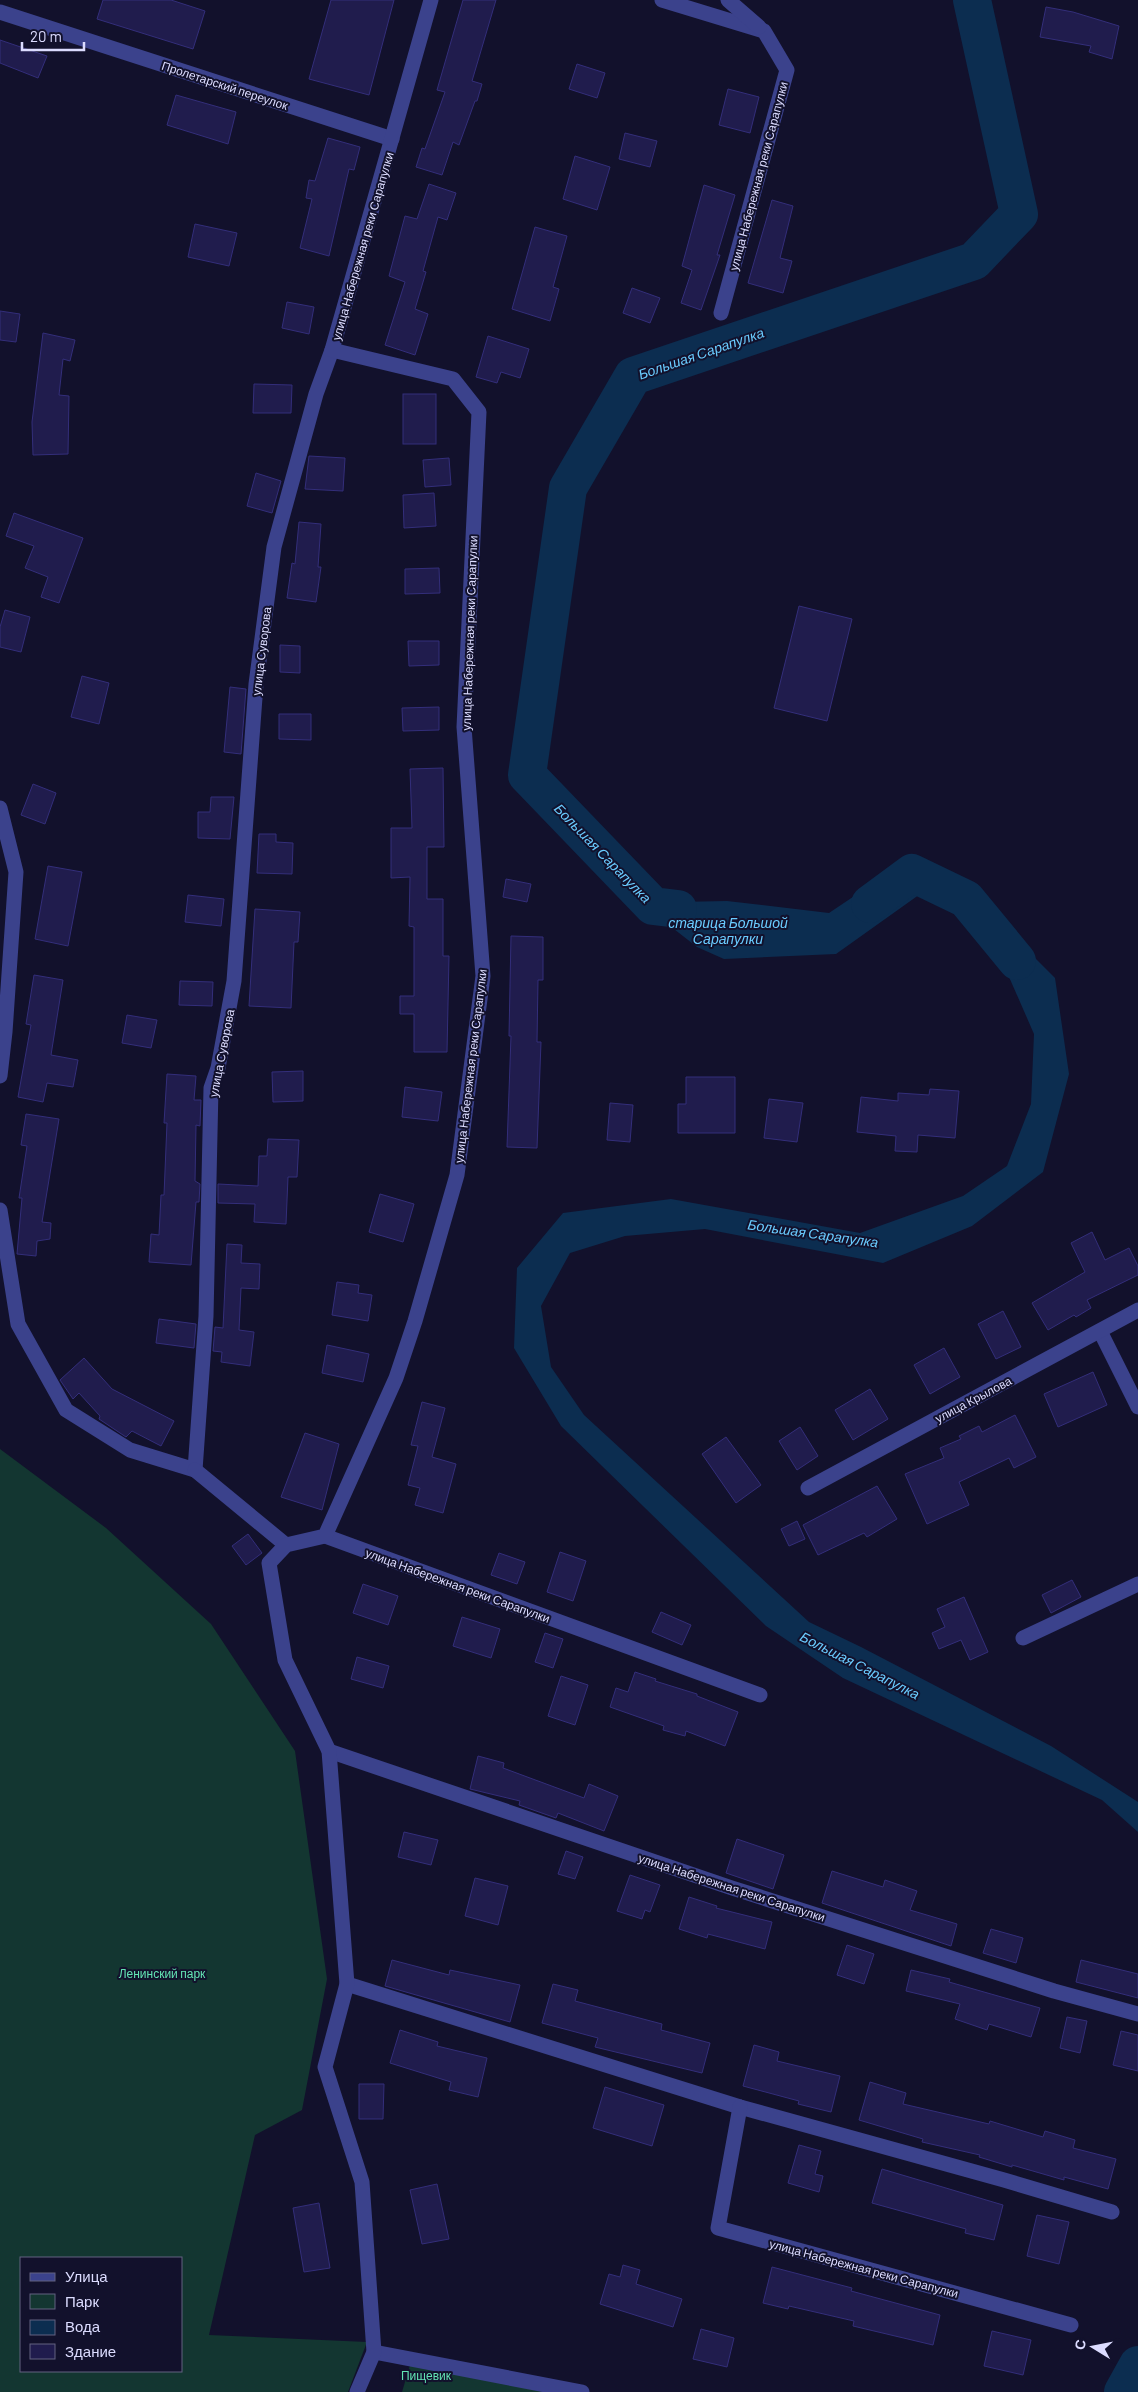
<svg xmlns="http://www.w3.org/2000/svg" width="1138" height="2392" font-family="Barlow,sans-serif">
<rect width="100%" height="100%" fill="#12112c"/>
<g fill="#133631" fill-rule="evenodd">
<path d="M0 1449 106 1528 211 1624 295 1751 327 1979 302 2110 255 2135 209 2335 367 2342 348 2392H0ZM21 2258H181V2371H21Z"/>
<polygon points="413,2355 584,2392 402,2392"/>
</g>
<g fill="#0c2d50">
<polygon points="899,866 930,887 836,954 724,959 697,947 629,894 643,875 677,902 727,901 829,913"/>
<polygon points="982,915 1026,949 1055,978 1069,1074 1043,1172 972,1226 883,1263 705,1229 625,1236 570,1253 541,1306 551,1367 584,1415 809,1622 861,1647 1051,1746 1138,1802 1138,1832 1102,1800 843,1678 766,1626 561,1426 514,1348 517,1268 563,1213 671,1199 860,1233 963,1196 1007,1166 1031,1104 1034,1034"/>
</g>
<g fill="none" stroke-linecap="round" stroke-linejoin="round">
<g stroke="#0c2d50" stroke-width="38">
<polyline points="870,904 912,873 966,899 1017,961"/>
<polyline points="678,909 653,906 527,775 568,488 633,376 974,261 1019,214 972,0"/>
<polyline points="1123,2392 1138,2365"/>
</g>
</g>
<g fill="#201c4d" stroke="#332e7a">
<polygon points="103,0 171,0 205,11 193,49 97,19"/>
<polygon points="331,0 394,0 369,95 309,79"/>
<polygon points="463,0 496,0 472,81 482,84 477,101 475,101 459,145 453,142 442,175 416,167 422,148 425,149 445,92 437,90"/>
<polygon points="1046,7 1073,12 1119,26 1112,59 1089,52 1091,46 1040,37"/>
<polygon points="0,40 47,56 38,78 0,63"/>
<polygon points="577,64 605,73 597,98 569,89"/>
<polygon points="728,89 759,97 750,133 719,125"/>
<polygon points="176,95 236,112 228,144 167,125"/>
<polygon points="625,133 657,141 650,167 619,159"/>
<polygon points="328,138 360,147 354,170 349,169 329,256 300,248 312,199 306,198 309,180 315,181"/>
<polygon points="575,156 610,167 597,210 563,199"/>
<polygon points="429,184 456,193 447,220 438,217 423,271 426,272 415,309 428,314 415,355 385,345 405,282 389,276 405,216 417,219"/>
<polygon points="704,185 735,195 717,255 720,255 701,310 681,303 692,270 682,266"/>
<polygon points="772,200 793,206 780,258 792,261 783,293 748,283"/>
<polygon points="195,224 237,233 229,266 188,257"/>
<polygon points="535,227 567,236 553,287 559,289 550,321 512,309"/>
<polygon points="632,288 660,298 650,323 623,313"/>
<polygon points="287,302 314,307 309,334 282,328"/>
<polygon points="0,311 20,314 16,342 0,340"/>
<polygon points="43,333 75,340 70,361 63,359 59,395 69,396 68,454 33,455 32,422"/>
<polygon points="488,336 529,349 520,378 501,372 497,383 476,377"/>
<polygon points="254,384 292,385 291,413 253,413"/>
<rect x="403" y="394" width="33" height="50"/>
<polygon points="309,456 345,458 343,491 305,489"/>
<polygon points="449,458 451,485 425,487 423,460"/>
<polygon points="256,473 281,481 272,513 247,506"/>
<polygon points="434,493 436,526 404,528 403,495"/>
<polygon points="14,513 83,538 59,603 41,597 48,577 25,568 34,546 6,536"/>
<polygon points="299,522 321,524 318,567 321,567 316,602 287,598 292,563 295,564"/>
<polygon points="439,568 440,593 405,594 405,569"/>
<polygon points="799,606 852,619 827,721 774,708"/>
<polygon points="5,610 30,617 21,652 0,647 0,627"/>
<polygon points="408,641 439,641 439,665 409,666"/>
<polygon points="280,645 300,646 300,673 280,672"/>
<polygon points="82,676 109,683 99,724 71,717"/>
<polygon points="230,687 246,689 241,754 224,752"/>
<polygon points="439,707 439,730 403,731 402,708"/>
<polygon points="279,714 311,714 311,740 279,739"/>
<polygon points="443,768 444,847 427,847 427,899 443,899 443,956 449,956 447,1052 414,1052 414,1014 400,1014 400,996 414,996 414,927 409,926 410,877 391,878 391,828 412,828 410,769"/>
<polygon points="33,784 56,793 45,824 21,815"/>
<polygon points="211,797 234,797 230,839 198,838 198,812 210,812"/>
<polygon points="259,834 276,834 276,842 293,843 292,874 257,873"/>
<polygon points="48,866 82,872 68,946 35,939"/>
<polygon points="506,879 531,884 527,902 503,897"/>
<polygon points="188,895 224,899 221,926 185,922"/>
<polygon points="255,909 300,912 298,942 294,942 291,1008 249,1006"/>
<polygon points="511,936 543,937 543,980 538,980 537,1042 541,1042 537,1148 507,1147 511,1036 509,1036"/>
<polygon points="34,975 63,980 51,1055 78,1060 73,1087 47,1083 43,1102 18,1097 31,1025 26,1024"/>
<polygon points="180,981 213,982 212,1006 179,1005"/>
<polygon points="127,1015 157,1020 151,1048 122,1043"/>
<polygon points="303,1071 303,1101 273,1102 272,1072"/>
<polygon points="167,1074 196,1076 194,1100 201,1100 200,1126 196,1125 195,1181 200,1184 199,1202 196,1202 191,1265 149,1262 151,1234 159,1235 161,1195 164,1195 167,1123 164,1123"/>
<polygon points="686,1077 735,1077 735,1133 678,1133 678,1104 686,1104"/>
<polygon points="405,1087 442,1092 438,1121 402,1117"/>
<polygon points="930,1089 959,1091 955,1138 918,1135 917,1152 895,1151 896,1136 857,1132 861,1097 898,1101 898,1093 929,1095"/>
<polygon points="769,1099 803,1103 797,1142 764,1138"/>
<polygon points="610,1103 633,1105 630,1142 607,1140"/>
<polygon points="26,1114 59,1119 42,1222 51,1223 50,1239 37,1241 36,1256 17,1254 22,1198 19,1198 27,1146 21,1145"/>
<polygon points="268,1139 299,1140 297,1177 288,1177 286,1224 254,1222 255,1204 218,1203 218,1184 258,1186 259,1156 267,1156"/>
<polygon points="380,1194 414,1204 403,1242 369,1232"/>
<polygon points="1092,1232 1105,1260 1129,1248 1138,1266 1138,1275 1087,1300 1091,1308 1076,1317 1074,1315 1048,1330 1032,1303 1085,1272 1071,1243"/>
<polygon points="227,1244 242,1245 241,1263 260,1264 259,1289 241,1288 239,1330 254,1332 250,1366 221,1362 222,1352 213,1351 215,1327 223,1328"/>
<polygon points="337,1282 359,1285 358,1293 372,1295 368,1321 332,1315"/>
<polygon points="1003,1311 1021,1347 996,1359 978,1324"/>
<polygon points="159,1319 196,1324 194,1348 156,1343"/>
<polygon points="327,1345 369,1354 363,1382 322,1373"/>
<polygon points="944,1348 960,1377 930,1394 914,1365"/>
<polygon points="84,1358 112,1389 174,1421 161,1446 132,1431 126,1437 99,1419 100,1416 79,1393 73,1399 60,1380"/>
<polygon points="1093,1372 1107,1405 1058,1427 1044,1394"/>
<polygon points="870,1389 888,1419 853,1440 835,1410"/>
<polygon points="422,1402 445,1408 432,1457 456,1464 443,1513 415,1505 420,1488 408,1485 418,1446 411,1445"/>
<polygon points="1015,1415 1036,1457 1014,1468 1009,1458 959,1482 969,1505 927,1524 905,1474 944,1458 940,1448 961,1439 959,1436 979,1426 982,1432"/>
<polygon points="800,1427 818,1456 797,1470 779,1441"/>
<polygon points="305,1433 339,1444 322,1510 281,1497"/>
<polygon points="726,1437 761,1485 736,1503 702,1454"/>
<polygon points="877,1486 897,1519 867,1537 864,1533 818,1555 803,1525"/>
<polygon points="797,1521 805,1539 789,1546 781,1529"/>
<polygon points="248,1534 262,1553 246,1565 232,1546"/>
<polygon points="560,1552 586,1561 573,1601 547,1592"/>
<polygon points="499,1553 525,1562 517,1584 491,1575"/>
<polygon points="1072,1580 1081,1597 1051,1613 1042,1595"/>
<polygon points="363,1584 398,1596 388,1625 353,1613"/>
<polygon points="964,1597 988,1652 970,1660 961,1640 939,1649 932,1633 945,1627 937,1609"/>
<polygon points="661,1612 691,1625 682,1645 652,1632"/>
<polygon points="462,1617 500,1629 491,1658 453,1646"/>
<polygon points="545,1633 563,1639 553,1668 535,1662"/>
<polygon points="357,1657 389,1666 383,1688 351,1679"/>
<polygon points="635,1672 656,1679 655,1681 697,1694 697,1696 738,1712 725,1746 686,1731 685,1736 663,1730 664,1726 610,1707 616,1688 628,1692"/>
<polygon points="561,1676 588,1685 575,1725 548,1716"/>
<polygon points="478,1756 504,1763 503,1768 584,1798 589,1784 618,1796 604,1831 558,1813 556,1818 519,1805 520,1801 470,1789"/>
<polygon points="404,1832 438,1840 431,1865 398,1857"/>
<polygon points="737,1839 784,1855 773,1889 726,1873"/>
<polygon points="566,1851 583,1857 575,1879 558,1874"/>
<polygon points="832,1871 883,1887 885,1880 917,1891 910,1910 957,1924 951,1946 822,1903"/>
<polygon points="630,1875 660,1885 650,1912 645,1910 642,1919 617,1911"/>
<polygon points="475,1878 508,1886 498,1925 465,1916"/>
<polygon points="689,1897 717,1906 716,1908 772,1922 765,1949 708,1934 707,1938 679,1929"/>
<polygon points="991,1929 1023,1938 1016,1963 983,1953"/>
<polygon points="847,1945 874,1954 864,1984 837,1975"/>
<polygon points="392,1960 449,1975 450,1970 520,1985 510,2022 385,1986"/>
<polygon points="1081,1960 1138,1974 1138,1998 1076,1982"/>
<polygon points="911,1970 950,1979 949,1982 1040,2008 1031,2037 989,2024 987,2030 955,2019 960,2004 906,1991"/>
<polygon points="553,1984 578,1990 575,2001 662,2024 661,2030 710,2043 702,2073 595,2047 598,2038 542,2023"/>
<polygon points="1067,2017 1087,2021 1080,2053 1060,2048"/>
<polygon points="400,2030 438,2042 437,2046 487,2058 478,2097 449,2090 451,2082 390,2063"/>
<polygon points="1121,2031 1138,2035 1138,2071 1113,2065"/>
<polygon points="754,2045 779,2052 777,2061 840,2076 831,2112 798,2104 799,2101 743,2086"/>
<polygon points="870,2082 906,2093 903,2104 989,2124 990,2121 1043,2137 1045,2131 1075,2140 1073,2148 1116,2159 1108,2189 1064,2177 1064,2180 1012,2165 1012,2167 979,2157 980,2155 922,2142 923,2139 859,2120"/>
<polygon points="359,2084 384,2084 383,2119 359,2119"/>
<polygon points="605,2087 664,2105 652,2146 593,2128"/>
<polygon points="799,2145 821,2151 815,2174 823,2176 819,2192 788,2183"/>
<polygon points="882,2169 1003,2205 994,2240 965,2233 966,2229 872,2203"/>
<polygon points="437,2184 449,2239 422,2244 410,2190"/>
<polygon points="319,2203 330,2268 304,2272 293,2208"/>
<polygon points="1037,2215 1069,2222 1059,2264 1027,2256"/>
<polygon points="623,2265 640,2270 636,2284 682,2299 673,2327 600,2304 609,2274 620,2277"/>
<polygon points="772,2267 852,2288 851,2291 940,2315 933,2345 853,2326 854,2321 789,2306 788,2309 763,2303"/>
<polygon points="701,2329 734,2338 727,2367 693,2359"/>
<polygon points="992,2331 1031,2340 1023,2375 984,2366"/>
</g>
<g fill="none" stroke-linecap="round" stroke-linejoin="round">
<g stroke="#3b428c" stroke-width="15">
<polyline points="662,0 764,31 787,70 721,313"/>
<polyline points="728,0 759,27"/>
<polyline points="0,12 392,139"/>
<polyline points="0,808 16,872 5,1032 0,1076"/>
<polyline points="0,1210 18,1324 66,1410 130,1450 195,1470 206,1316 211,1088 218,1068 234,981 256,684 274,547 316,394 332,350"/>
<polyline points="1100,1331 1138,1407"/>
<polyline points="195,1470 286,1545"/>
<polyline points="808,1488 1138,1310"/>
<polyline points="325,1536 760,1695"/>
<polyline points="1023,1638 1138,1584"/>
<polyline points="329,1751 732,1888 1054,1991 1138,2014"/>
<polyline points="347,1984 740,2107 1004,2180 1112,2212"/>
<polyline points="740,2107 718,2228 1071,2325"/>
<polyline points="374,2352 582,2392"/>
<polyline points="357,2392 374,2352 362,2182 325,2067 347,1984 329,1751 285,1660 269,1563 286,1545 325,1536 396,1378 415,1321 457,1175 483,976 464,727 479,412 453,379 332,350 431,0"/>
</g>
</g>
<g text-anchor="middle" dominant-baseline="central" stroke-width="4" stroke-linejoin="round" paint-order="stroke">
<g font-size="12" fill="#dcdcff" stroke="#12112c">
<text transform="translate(225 85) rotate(18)">Пролетарский переулок</text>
<text transform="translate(758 176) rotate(-75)">улица Набережная реки Сарапулки</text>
<text transform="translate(362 246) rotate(-74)">улица Набережная реки Сарапулки</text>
<text transform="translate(469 633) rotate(-88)">улица Набережная реки Сарапулки</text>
<text transform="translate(261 651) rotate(-83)">улица Суворова</text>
<text transform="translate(221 1053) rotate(-79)">улица Суворова</text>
<text transform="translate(470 1066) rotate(-83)">улица Набережная реки Сарапулки</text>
<text transform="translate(973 1399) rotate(-28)">улица Крылова</text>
<text transform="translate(458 1585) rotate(20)">улица Набережная реки Сарапулки</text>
<text transform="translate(732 1887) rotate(18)">улица Набережная реки Сарапулки</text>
<text transform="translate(864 2268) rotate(15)">улица Набережная реки Сарапулки</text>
</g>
<g font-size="12" fill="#63e4b4" stroke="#12112c">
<text x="162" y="1973">Ленинский парк</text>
<text x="426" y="2375">Пищевик</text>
</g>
<g font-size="14" font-style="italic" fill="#6accff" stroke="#12112c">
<text transform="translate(701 353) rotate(-19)">Большая Сарапулка</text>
<text transform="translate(603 853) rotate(46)">Большая Сарапулка</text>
<text x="728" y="922">старица Большой<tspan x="728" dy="16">Сарапулки</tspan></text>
<text transform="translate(813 1233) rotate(8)">Большая Сарапулка</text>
<text transform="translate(860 1665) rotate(27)">Большая Сарапулка</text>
</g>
</g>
<rect x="20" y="2257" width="162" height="115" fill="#12112c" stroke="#636280"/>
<rect x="30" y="2273" width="25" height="8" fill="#3b428c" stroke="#636280"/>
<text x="65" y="2282" font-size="15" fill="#dcdcff">Улица</text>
<rect x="30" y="2294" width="25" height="15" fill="#133631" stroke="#636280"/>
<text x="65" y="2307" font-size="15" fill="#dcdcff">Парк</text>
<rect x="30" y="2320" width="25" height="15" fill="#0c2d50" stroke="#636280"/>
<text x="65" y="2332" font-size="15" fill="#dcdcff">Вода</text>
<rect x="30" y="2344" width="25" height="15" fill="#201c4d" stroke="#636280"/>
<text x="65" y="2357" font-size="15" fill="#dcdcff">Здание</text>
<g transform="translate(1093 2347) rotate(280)" stroke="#12112c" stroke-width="4" paint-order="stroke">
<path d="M0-4L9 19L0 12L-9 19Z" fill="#dcdcff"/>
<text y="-8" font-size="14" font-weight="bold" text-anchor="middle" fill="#dcdcff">С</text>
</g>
<path d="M22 42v8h62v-8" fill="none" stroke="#dcdcff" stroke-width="2.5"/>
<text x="30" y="42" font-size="15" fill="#dcdcff" stroke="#12112c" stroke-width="4" paint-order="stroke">20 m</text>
</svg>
